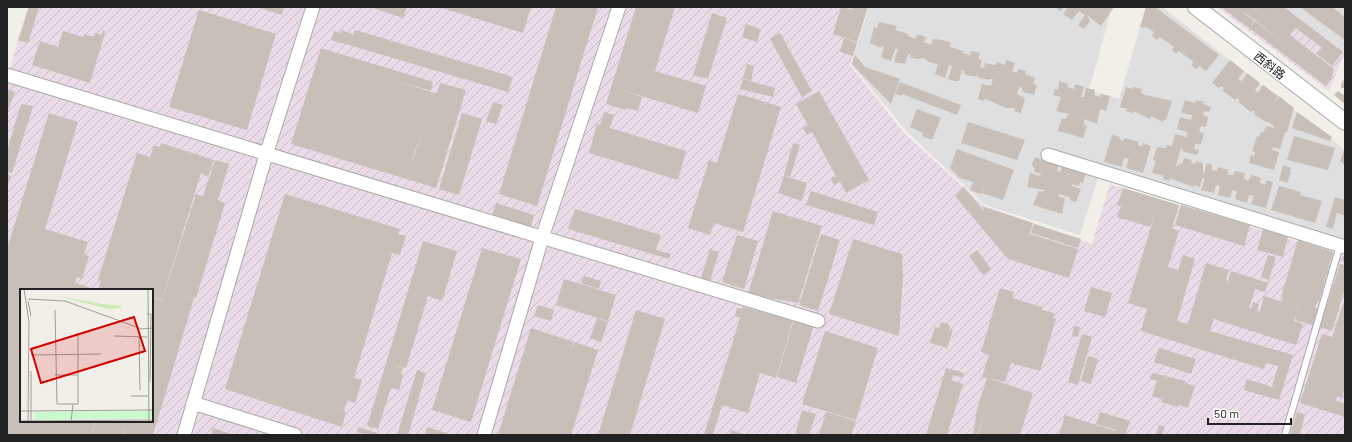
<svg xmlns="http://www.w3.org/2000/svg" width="1352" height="442" font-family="Barlow,'Noto Sans SC',sans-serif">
<defs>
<pattern id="industrial-furrows" width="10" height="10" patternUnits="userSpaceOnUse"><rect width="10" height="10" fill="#ebdbe8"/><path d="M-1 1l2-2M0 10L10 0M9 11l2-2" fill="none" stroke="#c9bcc7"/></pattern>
</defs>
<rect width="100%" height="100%" fill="#f2efe9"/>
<g fill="#e0dfdf">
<polygon points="869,7 1112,7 1089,90 1119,99 1146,7 1162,7 1345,150 1345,241 1102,165 1080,235 985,205 907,132 851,64"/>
<polygon points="1285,7 1345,7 1345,52"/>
</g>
<g fill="url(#industrial-furrows)" fill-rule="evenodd">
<path d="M28 7H868L850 65 904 133 984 206 1092 244 1110 184 1345 256V435H7V80ZM21 290H152V421H21Z"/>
<polygon points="1217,7 1285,7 1345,52 1329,91"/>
</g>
<g fill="#c7bfb8" fill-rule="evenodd">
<polygon points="29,7 39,7 28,43 18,40"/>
<polygon points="257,7 284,7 282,15"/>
<polygon points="370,7 407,7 403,18"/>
<polygon points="439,7 531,7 523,33"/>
<polygon points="556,7 598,7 537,206 499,194"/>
<polygon points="636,7 675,7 655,71 706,86 698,113 618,89 642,97 638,111 627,108 626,110 606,104"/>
<polygon points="841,7 854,10 851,7 868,7 857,42 833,34"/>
<polygon points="1056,7 1064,7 1060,12"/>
<polygon points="1068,7 1114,7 1101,26 1087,15 1090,21 1084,29 1078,25 1085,15 1079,11 1072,20 1063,14"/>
<polygon points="1146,7 1155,7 1219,55 1206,71 1199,66 1196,69 1191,65 1194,62 1179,51 1176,54 1172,50 1174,47 1160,37 1157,40 1152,36 1154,32 1146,27 1145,28 1140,27"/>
<polygon points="1221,7 1253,7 1266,17 1254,7 1284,7 1343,52 1332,66 1317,54 1322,48 1296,28 1290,35 1334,69 1331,79 1326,86 1249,28 1255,21 1287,45 1255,20 1240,10 1254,21 1249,28"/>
<polygon points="1300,7 1332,7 1340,13 1345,18 1345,40"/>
<polygon points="199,10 276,34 247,130 169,107"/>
<polygon points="712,13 727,18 708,79 693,75"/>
<polygon points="879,22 897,26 895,30 908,34 908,36 916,39 917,34 926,37 924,42 931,45 933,39 943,40 951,43 950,47 963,51 962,53 970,55 971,51 980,53 978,59 982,60 980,67 984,68 985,63 996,65 997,62 1005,65 1006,60 1015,63 1012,71 1017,73 1018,69 1026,71 1025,74 1035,78 1033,84 1037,85 1034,95 1023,92 1022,88 1019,87 1017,94 1025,98 1021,113 1014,111 1015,108 1006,108 988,100 985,99 984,101 978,99 982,84 991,86 993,79 990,79 988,80 977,77 979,73 976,76 971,76 964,74 965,71 962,70 959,81 955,81 948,79 952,66 949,65 945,78 935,74 938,64 929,62 924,58 917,59 910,57 911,55 908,54 905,64 894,62 898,49 895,49 891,61 885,59 881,57 884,47 881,46 881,48 870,43 874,27 877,28"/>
<polygon points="746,24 761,29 757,42 742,37"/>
<polygon points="103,30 105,31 104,36 90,83 32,65 40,41 58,47 63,31 83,37 84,34 94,37 95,33 102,35"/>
<polygon points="341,30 353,34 349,45 331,40 334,31 341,33"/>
<polygon points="355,30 513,77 508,92 349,45"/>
<polygon points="780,33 812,91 802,97 770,39"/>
<polygon points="844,38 857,43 853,56 840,52"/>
<path d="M321 48 433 82 431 91 393 80 434 93H437L440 83 466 90 436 188 291 144ZM422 130 413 160H412Z"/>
<polygon points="855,55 865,67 900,79 891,104 852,64"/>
<polygon points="1230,60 1244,71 1238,79 1242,81 1247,73 1260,83 1255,90 1258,93 1263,85 1278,96 1267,112 1279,96 1294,108 1287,132 1285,132 1280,149 1273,147 1272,150 1279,152 1274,170 1249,163 1251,155 1254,156 1255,152 1252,151 1257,136 1259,137 1261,132 1263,133 1266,126 1274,128 1274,126 1268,122 1266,122 1254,114 1255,112 1252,110 1251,112 1238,102 1240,101 1237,98 1235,100 1222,90 1224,88 1221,86 1219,88 1212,83"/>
<polygon points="747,64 754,66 751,81 743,78"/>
<polygon points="1345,78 1345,88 1341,88 1341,84"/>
<polygon points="743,79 775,88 773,97 740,89"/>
<polygon points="1059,81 1068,84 1067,87 1074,89 1075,84 1084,87 1081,97 1084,97 1086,88 1095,90 1094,95 1100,97 1101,94 1110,96 1106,111 1100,109 1097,124 1084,119 1084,125 1087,126 1083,138 1058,131 1062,118 1065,119 1069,114 1056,111 1061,97 1053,95 1055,89 1058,90"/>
<polygon points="900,82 961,105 957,115 902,94 902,96 895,94"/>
<polygon points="1126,87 1132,89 1133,87 1142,89 1141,93 1145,95 1172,101 1166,120 1164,120 1163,122 1151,116 1150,119 1133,111 1133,113 1126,111 1127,109 1120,107"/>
<polygon points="7,89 15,92 7,114"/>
<polygon points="819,91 869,180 846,193 840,182 834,185 831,179 836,176 812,132 807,135 803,128 808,125 796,104"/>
<polygon points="1338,91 1345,96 1345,104 1334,95"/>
<polygon points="738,94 752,98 750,105 752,98 781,107 743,232 714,223 710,235 688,228 709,160 717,163"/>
<polygon points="1185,100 1195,103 1196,100 1204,102 1203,104 1211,107 1209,112 1204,111 1203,114 1204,116 1208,117 1206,127 1201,126 1199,131 1204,134 1201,144 1195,144 1194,149 1199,150 1197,155 1182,151 1183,149 1181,148 1176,166 1179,166 1179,163 1182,164 1184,158 1192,160 1191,163 1195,164 1196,161 1203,163 1203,177 1207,163 1212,165 1212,170 1217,171 1218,167 1228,170 1228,175 1233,175 1235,171 1245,173 1244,178 1248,181 1252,175 1261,178 1260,183 1265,185 1267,180 1273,182 1266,208 1251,204 1254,196 1249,195 1247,203 1235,199 1237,191 1232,190 1230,198 1218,195 1220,186 1216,185 1214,193 1201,190 1205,179 1202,178 1200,187 1194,185 1193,187 1170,178 1169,181 1163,179 1164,176 1152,173 1156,161 1153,160 1157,147 1166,148 1167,145 1172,146 1175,134 1186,137 1188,132 1177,129 1180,117 1191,120 1192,115 1181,113"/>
<polygon points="493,102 503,105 496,124 486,121"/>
<polygon points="21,104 33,106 12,173 7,172 7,151"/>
<polygon points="917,109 941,118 932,140 922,136 923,133 910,127"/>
<polygon points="604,112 614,115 610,128 686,151 678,180 589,153 597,124 600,125"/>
<polygon points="1297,112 1332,137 1330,141 1292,128"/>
<polygon points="49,113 78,122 45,229 88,242 84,254 89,256 82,279 77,277 75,283 98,290 101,281 98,280 137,153 150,157 154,145 160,147 161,143 214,160 208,177 201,173 162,300 152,297 152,290 68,290 70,281 68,290 21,290 21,421 95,421 91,435 7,435 7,249"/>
<polygon points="462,113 482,119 459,195 439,189"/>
<polygon points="968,122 1025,140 1017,160 961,143"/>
<polygon points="1112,135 1120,137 1119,139 1123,141 1124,138 1139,142 1138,145 1142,146 1143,143 1151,146 1143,173 1126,168 1129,159 1124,158 1122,167 1104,162"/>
<polygon points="1294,136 1335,148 1328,170 1287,160"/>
<polygon points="793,143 800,145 790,177 784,175"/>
<polygon points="957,149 1014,170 1003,200 982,193 985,183 981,194 970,190 973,182 960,178 950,168"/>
<polygon points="1344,150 1345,151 1345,165 1340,161"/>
<polygon points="1035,157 1043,160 1059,163 1057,171 1060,172 1063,164 1078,171 1086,172 1083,183 1080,182 1079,186 1072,184 1072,186 1081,189 1076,202 1070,200 1071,198 1059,194 1059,197 1065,198 1062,214 1033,205 1039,191 1043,192 1044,190 1027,187 1030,173 1040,176 1041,174 1034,172 1035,168 1033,167 1032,164"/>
<polygon points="215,160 229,164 218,200 225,203 196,298 183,295 194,298 153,435 124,435 126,427 123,435 91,435 96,421 152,421 152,297 162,301 196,194 203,196"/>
<polygon points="1283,165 1291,168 1290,172 1291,172 1287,183 1279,180"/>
<polygon points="7,174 11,176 7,188"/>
<polygon points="784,176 807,183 802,201 778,193"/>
<polygon points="1279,186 1301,192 1300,195 1322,201 1315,223 1271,210"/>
<polygon points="964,187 983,210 984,207 1033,223 1028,239 1030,234 1078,249 1069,278 1008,259 955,196"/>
<polygon points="1123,188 1179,205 1172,228 1179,231 1168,267 1178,270 1183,255 1195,259 1177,321 1188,324 1206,263 1229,270 1226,280 1228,281 1231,271 1268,283 1265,292 1255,289 1249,308 1251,309 1253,302 1259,304 1257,311 1260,312 1264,296 1282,302 1283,298 1281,297 1298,240 1333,252 1319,302 1317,302 1315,308 1325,311 1340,264 1345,265 1345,289 1332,331 1295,320 1299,303 1294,321 1303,324 1296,345 1214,319 1210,331 1293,355 1279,400 1244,390 1247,379 1272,387 1278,366 1266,363 1264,369 1141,331 1147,309 1128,303 1154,217 1150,227 1117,217 1121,206 1117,206"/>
<polygon points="811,191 878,212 874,225 806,205"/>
<polygon points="285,194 400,229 398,234 406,236 400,255 392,253 354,378 362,380 355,403 347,400 344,411 331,407 346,412 342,427 225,389"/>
<polygon points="1335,197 1345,200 1345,216 1337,213 1333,229 1326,227"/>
<polygon points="496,203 534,215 530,230 491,218"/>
<polygon points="1181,205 1250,225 1244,246 1175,225"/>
<polygon points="575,209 661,235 656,250 671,254 669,259 568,229"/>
<polygon points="773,211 822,226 798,303 748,294"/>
<polygon points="1034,224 1081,239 1078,248 1031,233"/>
<polygon points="1263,229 1288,237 1283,257 1257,250"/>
<polygon points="821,234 840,240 818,311 799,305"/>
<polygon points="737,235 758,241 744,289 722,282"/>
<polygon points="853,239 902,254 903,276 899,336 829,314"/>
<polygon points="423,241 457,251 442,301 428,296 406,368 390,364 403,368 401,374 403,375 399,390 391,388 378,429 367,426"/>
<polygon points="482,248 521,259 471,422 432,410"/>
<polygon points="710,249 719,252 710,281 701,278"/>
<polygon points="977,250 991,269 983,275 969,256"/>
<polygon points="1268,255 1276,257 1269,280 1261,277"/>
<polygon points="1344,255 1345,255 1345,262 1342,261"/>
<polygon points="584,276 601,281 599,289 581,283"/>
<polygon points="564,279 616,295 608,321 556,305"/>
<polygon points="1091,287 1112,293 1105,317 1084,311"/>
<polygon points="1000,288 1014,292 1012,298 1042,307 1042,310 1054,313 1053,318 1056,319 1040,371 1011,363 1005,382 982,377 989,355 981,352"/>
<polygon points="1345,298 1345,387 1342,398 1337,396 1336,401 1345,403 1345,417 1300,403 1322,334 1332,337"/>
<polygon points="538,305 554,310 551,321 534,316"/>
<polygon points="743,307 793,320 776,378 760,373 748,413 722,405 713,435 704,435 740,318 735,316 737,308 743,309"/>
<polygon points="636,310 665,319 630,435 598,435"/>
<polygon points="597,318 608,322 601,342 590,338"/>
<polygon points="794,319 814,325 796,383 777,377"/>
<polygon points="941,322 950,325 949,329 953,330 947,348 930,343 935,327 939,328"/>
<polygon points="1074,326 1080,327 1078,337 1072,336"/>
<polygon points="531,328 574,342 571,351 575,342 598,350 571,435 498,435"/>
<polygon points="825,331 878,348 856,420 802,404"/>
<polygon points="1082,334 1092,337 1078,385 1068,382"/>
<polygon points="1159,348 1196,359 1191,374 1154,362"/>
<polygon points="1088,356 1098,359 1091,384 1081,381"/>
<polygon points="946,368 964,373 963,378 953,375 951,380 963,384 961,391 947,435 926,435"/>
<polygon points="417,370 426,373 408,435 397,435"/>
<polygon points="1152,373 1186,381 1185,383 1195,386 1188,408 1179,405 1178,407 1161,402 1162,399 1152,396 1157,381 1150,379"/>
<polygon points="987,378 1033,393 1020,435 978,435 985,410 977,435 973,435 977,409"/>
<polygon points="802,410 816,414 809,435 795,435"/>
<polygon points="826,412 856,421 851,435 819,435"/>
<polygon points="1100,412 1130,421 1125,435 1059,435 1065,415 1115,431 1116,430 1096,424"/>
<polygon points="1297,412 1305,414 1300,435 1290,435"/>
<polygon points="1159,425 1165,427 1162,435 1156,435"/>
<polygon points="358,427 377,433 376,435 368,435 357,432"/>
<polygon points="427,427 453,435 425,435"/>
<polygon points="213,428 234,435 211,435"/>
<polygon points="731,430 747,435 730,435"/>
</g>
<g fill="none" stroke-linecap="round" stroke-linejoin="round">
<g stroke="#a9a9a9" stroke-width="8">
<polyline id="service" points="1285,435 1340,245"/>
</g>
<g stroke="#a9a9a9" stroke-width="15">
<g id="minor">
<polyline points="7,75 818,321"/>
<polyline points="1048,155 1345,247"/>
<polyline points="193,403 295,435"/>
<polyline points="184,435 266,155 313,7"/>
<polyline points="484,435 542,238 619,7"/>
</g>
</g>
<g stroke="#a9a9a9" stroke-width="18">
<polyline id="tertiary" points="1196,7 1345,122"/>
</g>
<use href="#service" stroke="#fff" stroke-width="6"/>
<use href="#minor" stroke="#fff" stroke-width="13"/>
<use href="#tertiary" stroke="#fff" stroke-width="16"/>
</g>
<g text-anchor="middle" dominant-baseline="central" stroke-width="3" stroke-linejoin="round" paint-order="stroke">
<g font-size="12" fill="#222" stroke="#fff">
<text transform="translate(1270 65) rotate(38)">西斜路</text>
</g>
</g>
<g transform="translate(20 289)">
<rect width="133" height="133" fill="#f2efe9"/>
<path d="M37 7 83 15 101 17V19L88 20Z" fill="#cdebb0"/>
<path d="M133 122V129L15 131V123Z" fill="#c8facc"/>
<path fill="none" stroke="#9f9d99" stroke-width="1" d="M4 0 9 33 8 133M128 0 129 132M8 10 45 12 122 40 133 39M8 12 11 27M35 21 37 115H58V44M127 25H131L130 93M94 47 127 48M119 47 120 101M11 66 81 65M35 86H58M111 107H128M0 122 133 121M0 132 133 131M11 133V82M51 133 53 115"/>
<path fill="#d40000" fill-opacity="0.15" stroke="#d40000" stroke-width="2" d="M114 28 125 62 21 94 11 60Z"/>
<rect width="133" height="133" fill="none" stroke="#222" stroke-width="2"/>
</g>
<rect width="1352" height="442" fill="none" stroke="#222222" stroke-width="16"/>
<path d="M1208 418v6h83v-6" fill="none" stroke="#222222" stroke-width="2"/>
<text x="1214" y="418" font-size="12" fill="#222222" stroke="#ffffff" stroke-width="3" paint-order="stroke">50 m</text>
</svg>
